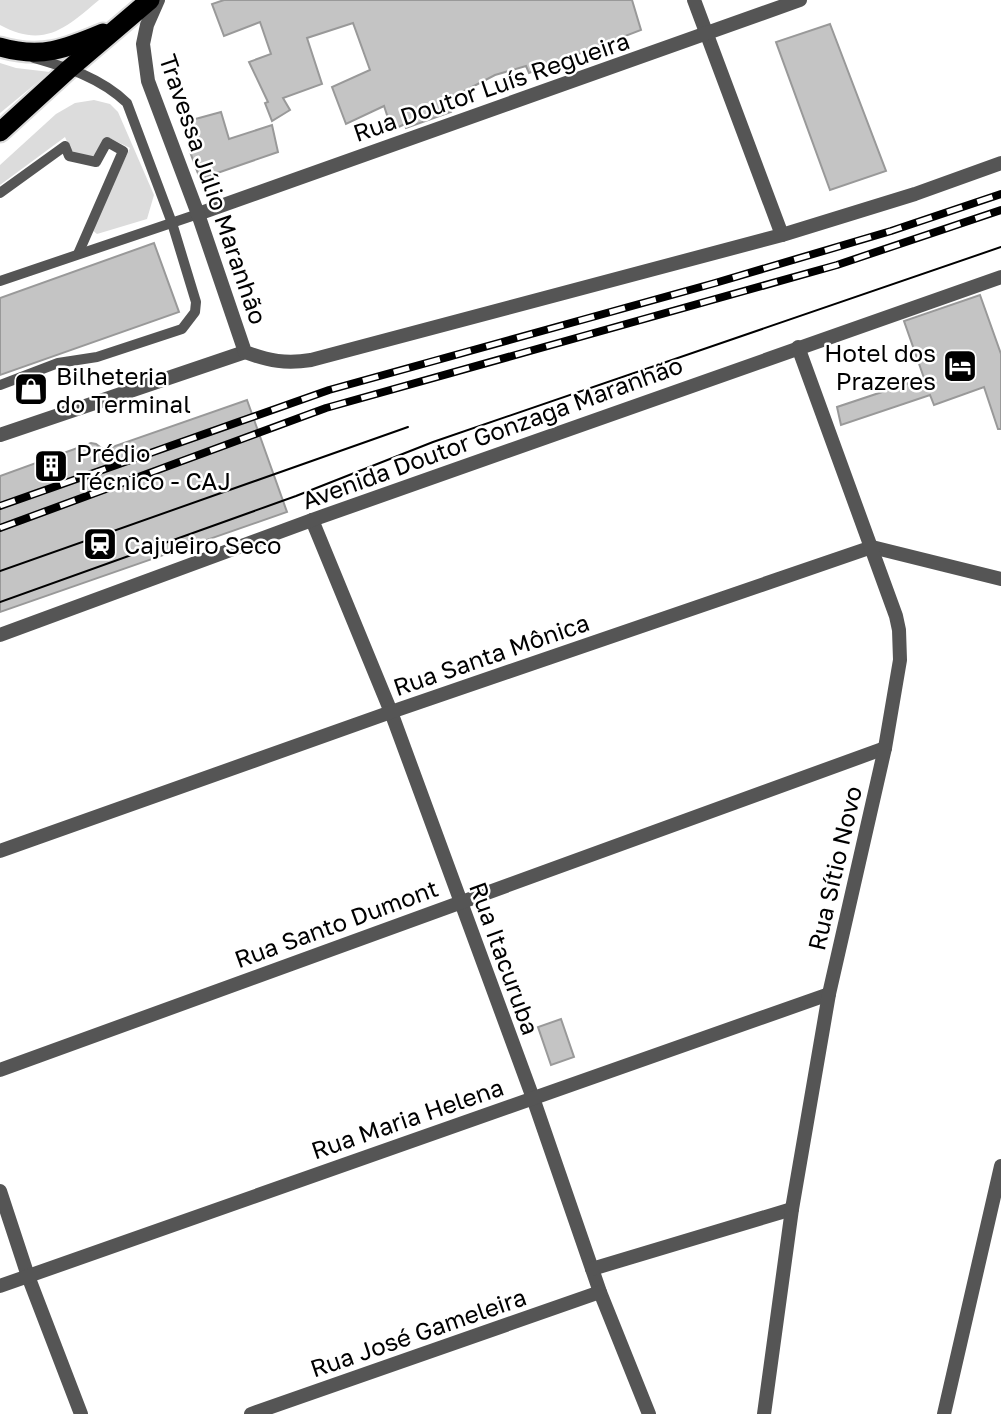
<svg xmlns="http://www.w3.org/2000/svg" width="1001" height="1414" font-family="'Golos Text',sans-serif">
<rect width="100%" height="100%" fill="#fff"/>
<g fill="#dcdcdc">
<path d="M0 0H99C66 28 44 49 0 25Z"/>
<polygon points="0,63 16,68 50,72 0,113"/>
<polygon points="94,100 110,104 118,112 154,195 147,219 97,234 92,230 130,148 107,137 96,159 72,153 65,137 0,185 0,165 56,114 75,103"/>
</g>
<g fill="#c4c4c4" stroke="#999" stroke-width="2">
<polygon points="224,0 632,0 641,30 529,73 526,66 495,75 447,100 451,112 406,128 405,124 392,130 384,106 346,124 332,87 370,70 353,23 307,38 322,84 283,98 290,110 272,121 265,103 268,102 249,62 271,54 260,22 224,36 212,4"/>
<polygon points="830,24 886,171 830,190 776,42"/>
<polygon points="221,112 229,139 272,125 278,152 200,179 189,149 194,147 188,121"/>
<polygon points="154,243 179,312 0,375 0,298"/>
<polygon points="980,295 1001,354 1001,429 998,429 984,387 934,405 930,395 841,425 837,407 924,378 904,321"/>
<polygon points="40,378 45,391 22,400 18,387"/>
<polygon points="247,400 287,512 0,612 0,476 91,443 96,444 104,450"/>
<polygon points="561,1019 574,1057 551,1065 538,1027"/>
</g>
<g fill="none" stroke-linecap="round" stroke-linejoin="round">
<g stroke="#dbdbdb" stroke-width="23">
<g id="trunk">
<path d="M0 47C41 59 65 49 103 33"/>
<polyline points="0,132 69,69 150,0"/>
</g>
</g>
<g stroke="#555" stroke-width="10">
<polyline points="0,193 65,146 69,156 96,162 107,142 123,151 78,254"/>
<polyline points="0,281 198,214"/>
<path d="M0 385 58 363 97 357 182 329 195 312 196 302 172 223 127 103C101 78 69 68 34 58"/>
</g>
<g stroke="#555" stroke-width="14">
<polyline points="694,0 782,235"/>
<polyline points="198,214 800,0"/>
<polyline points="0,435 245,352"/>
<polyline points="312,520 391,712 533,1098 600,1292 649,1414"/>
<polyline points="0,851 391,712 872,547 1001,579"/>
<polyline points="0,1070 885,748"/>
<polyline points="0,1191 28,1276 81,1414"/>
<polyline points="592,1269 792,1209"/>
<polyline points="0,1286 829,994"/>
<polyline points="251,1414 600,1292"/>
<polyline points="764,1414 792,1209 829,994 885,748 900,660 899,630 896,616 798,347"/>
<polyline points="944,1414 1001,1166"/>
</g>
<g stroke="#555" stroke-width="14">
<path d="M158 0 147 25 143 44 148 81 198 214 245 352C269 361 286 364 311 360L782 235 915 194 1001 163"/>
<polyline points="0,635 312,520 1001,277"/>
</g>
<use href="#trunk" stroke="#000" stroke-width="19"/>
<g stroke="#000" stroke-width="2">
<polyline points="0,571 408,427"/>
<polyline points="0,602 296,496 433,442 1001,247"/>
</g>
<g stroke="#000" stroke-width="8">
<g id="rail">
<polyline points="0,506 329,390 715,283 891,231 1001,194"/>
<polyline points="0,528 326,408 837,265 1001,210"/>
</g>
</g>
<use href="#rail" stroke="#fff" stroke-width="5" stroke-dasharray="16" stroke-linecap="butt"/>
</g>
<defs>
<g id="hotel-square" transform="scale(1.75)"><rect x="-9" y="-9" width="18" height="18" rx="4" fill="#000" stroke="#fff"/><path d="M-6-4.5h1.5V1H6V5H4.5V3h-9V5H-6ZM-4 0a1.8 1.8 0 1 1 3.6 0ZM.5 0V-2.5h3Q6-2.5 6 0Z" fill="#fff"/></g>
<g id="shop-square" transform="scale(1.75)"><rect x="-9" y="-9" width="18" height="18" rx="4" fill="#000" stroke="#fff"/><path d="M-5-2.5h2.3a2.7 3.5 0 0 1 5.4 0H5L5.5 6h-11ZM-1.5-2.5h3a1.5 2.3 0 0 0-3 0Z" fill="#fff"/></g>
<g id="building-square" transform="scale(1.75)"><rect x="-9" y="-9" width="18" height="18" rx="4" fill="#000" stroke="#fff"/><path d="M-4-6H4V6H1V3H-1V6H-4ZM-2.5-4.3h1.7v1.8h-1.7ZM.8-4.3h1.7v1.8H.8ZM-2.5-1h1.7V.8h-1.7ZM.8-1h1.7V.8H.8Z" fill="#fff"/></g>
<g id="station-square" transform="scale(1.75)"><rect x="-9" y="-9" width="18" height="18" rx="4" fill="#000" stroke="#fff"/><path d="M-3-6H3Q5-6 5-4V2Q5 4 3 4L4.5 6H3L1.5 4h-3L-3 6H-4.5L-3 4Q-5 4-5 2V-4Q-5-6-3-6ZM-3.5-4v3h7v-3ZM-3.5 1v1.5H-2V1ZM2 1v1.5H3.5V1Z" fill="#fff"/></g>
</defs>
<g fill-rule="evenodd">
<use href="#hotel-square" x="960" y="366"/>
<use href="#shop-square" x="31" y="389"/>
<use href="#building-square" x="51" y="466"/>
<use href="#station-square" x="100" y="544"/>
</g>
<g text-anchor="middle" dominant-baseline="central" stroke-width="5" stroke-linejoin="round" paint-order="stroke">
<g font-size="24" fill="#000" stroke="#fff">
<text transform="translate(491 86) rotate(-19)">Rua Doutor Luís Regueira</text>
<text transform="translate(214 189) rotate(71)">Travessa Júlio Maranhão</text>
<text transform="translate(492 432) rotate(-20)">Avenida Doutor Gonzaga Maranhão</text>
<text transform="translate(491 654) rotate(-19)">Rua Santa Mônica</text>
<text transform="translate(834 868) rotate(-77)">Rua Sítio Novo</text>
<text transform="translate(336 923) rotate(-20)">Rua Santo Dumont</text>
<text transform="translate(505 958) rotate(70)">Rua Itacuruba</text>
<text transform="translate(407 1118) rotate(-19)">Rua Maria Helena</text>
<text transform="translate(418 1332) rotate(-19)">Rua José Gameleira</text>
</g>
<g font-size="24" fill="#000" stroke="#fff" text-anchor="start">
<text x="936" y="352" text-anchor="end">Hotel dos<tspan x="936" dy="28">Prazeres</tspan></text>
<text x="56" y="375">Bilheteria<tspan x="56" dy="28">do Terminal</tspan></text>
<text x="76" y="452">Prédio<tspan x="76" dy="28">Técnico - CAJ</tspan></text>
<text x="124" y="544">Cajueiro Seco</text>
</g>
</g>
</svg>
